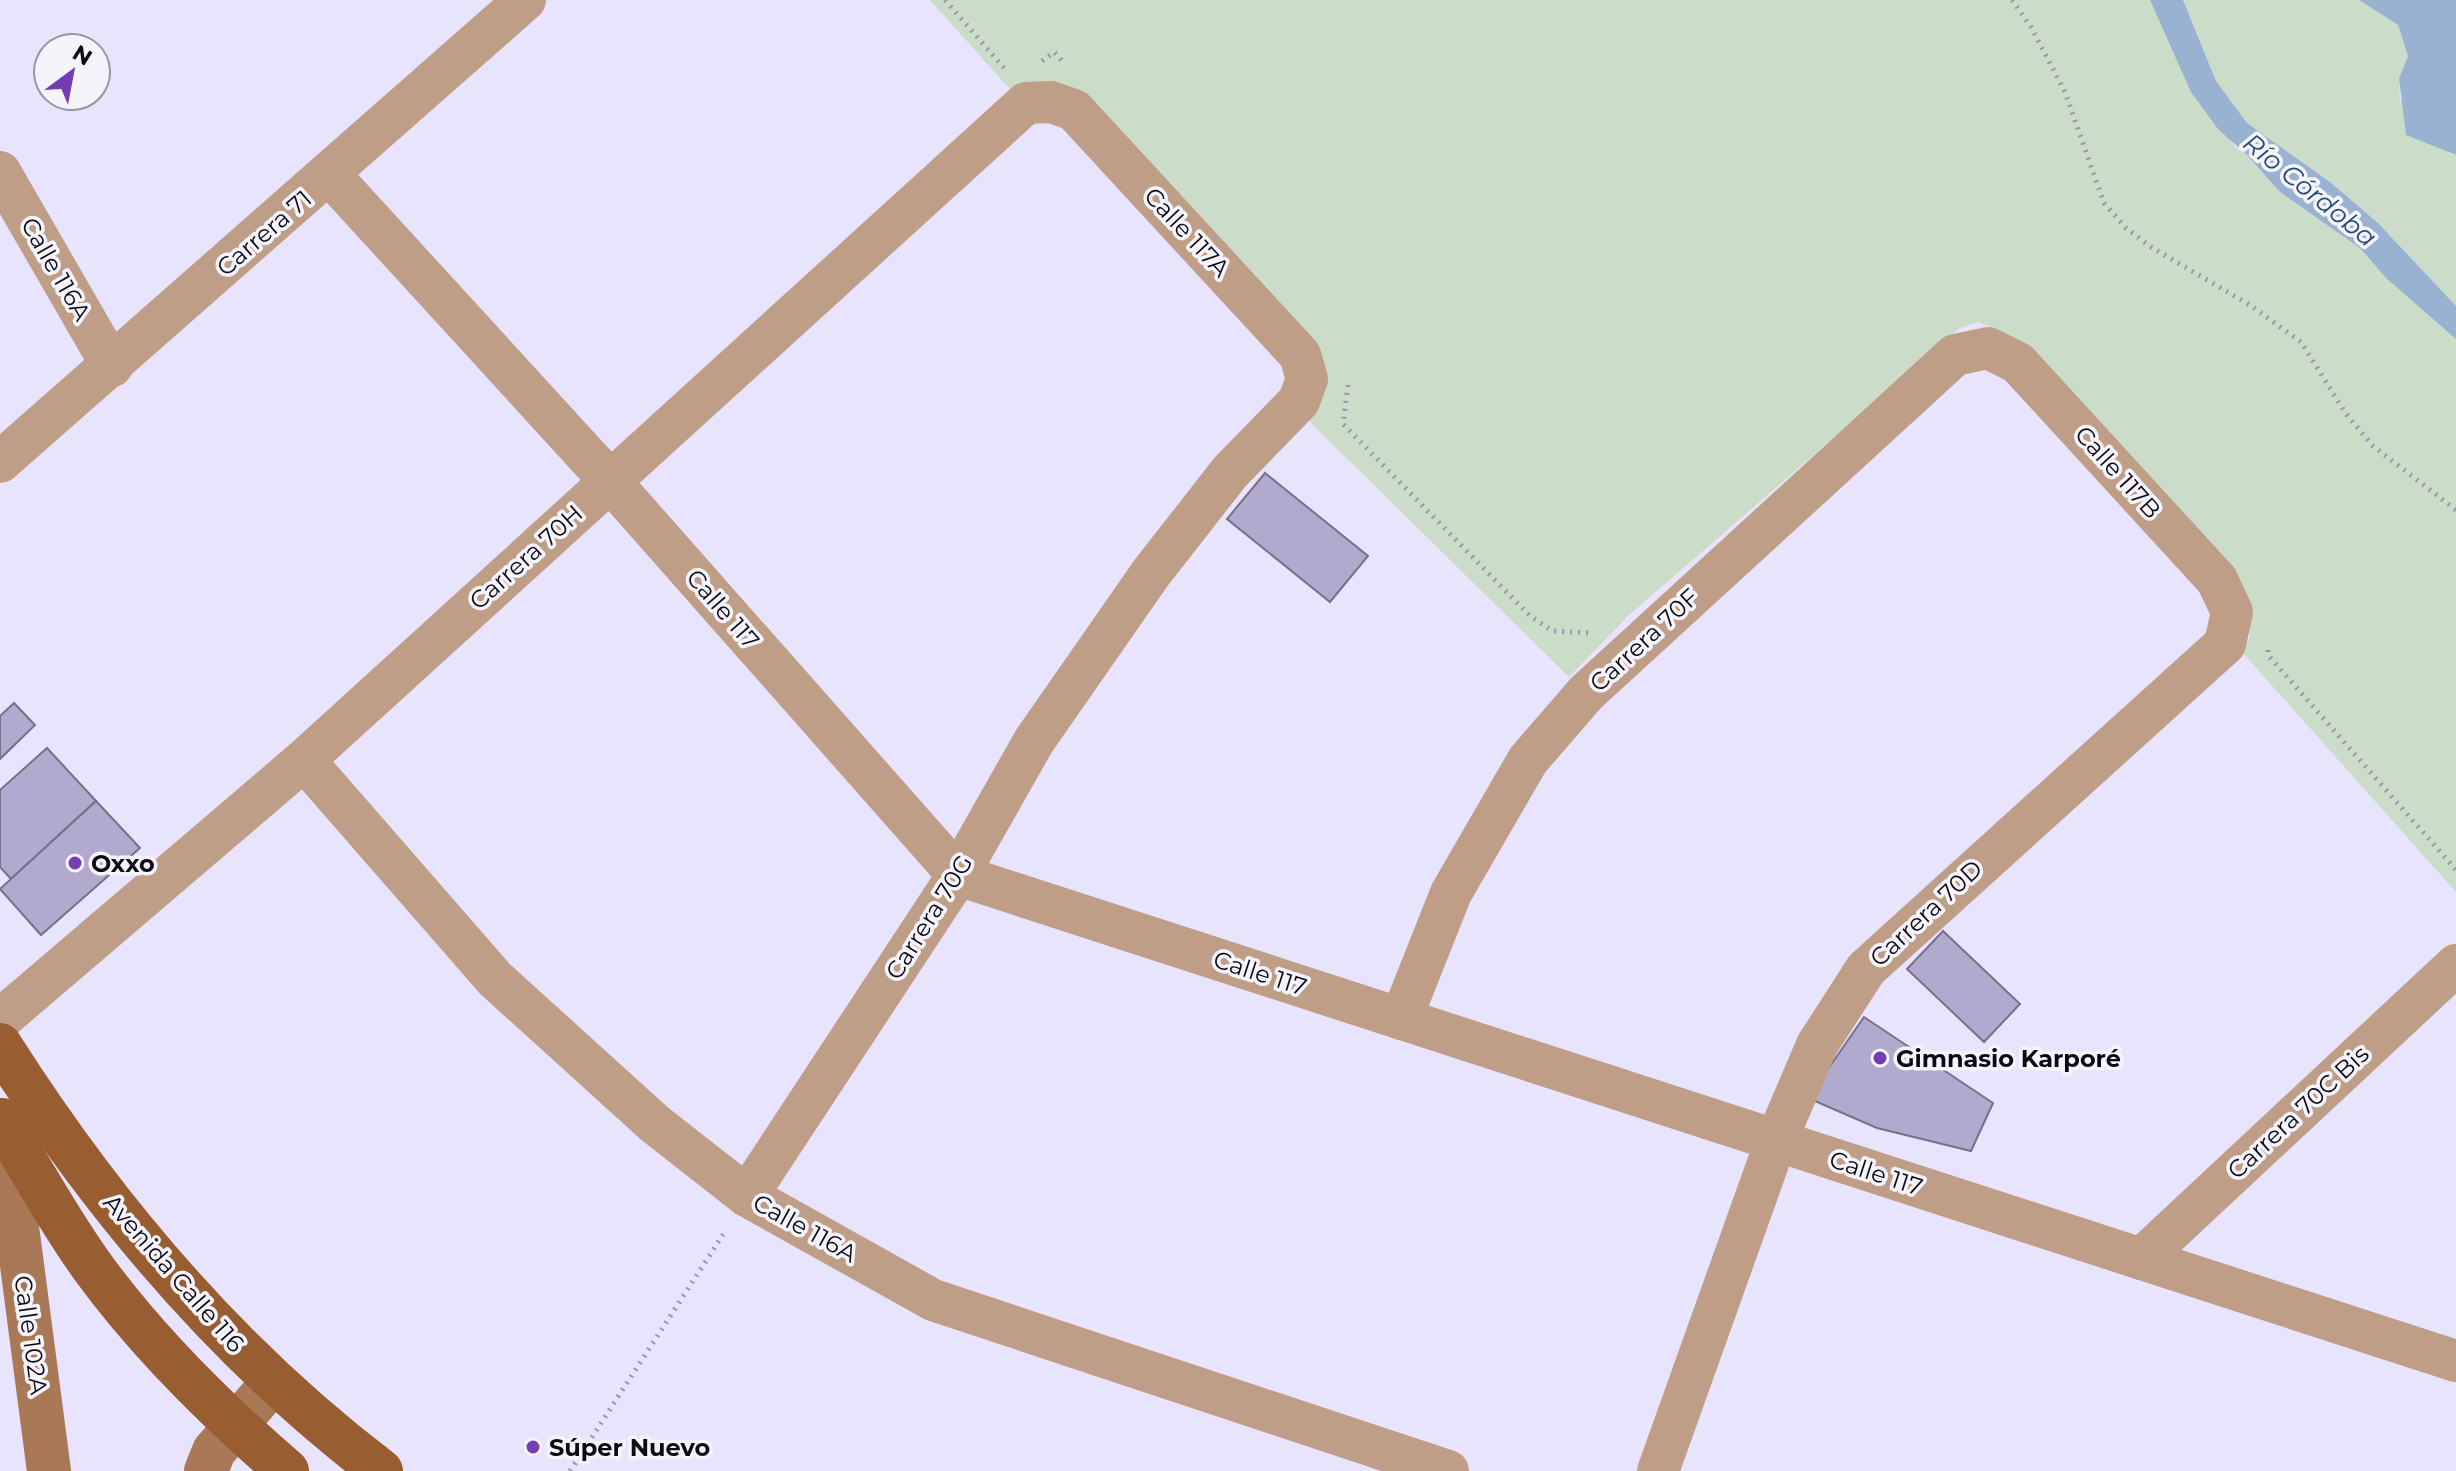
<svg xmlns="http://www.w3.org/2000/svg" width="2456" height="1471" font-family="Montserrat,sans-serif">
<rect width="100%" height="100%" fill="#e9e4fe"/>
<g fill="#cbdcc8">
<polygon points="930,0 2150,0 2235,147 2248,156 2280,192 2360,248 2386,278 2456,338 2456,892 2242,652 2250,637 2248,614 1989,326 1978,322 1960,328 1628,616 1569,677 1309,421 1323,393 1087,104 1016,96"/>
<polygon points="2183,0 2359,0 2398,25 2408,56 2399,80 2400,99 2450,154 2456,155 2456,306 2378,223 2330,182 2247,123 2216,81"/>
</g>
<g fill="#99b2d2">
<polygon points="2150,0 2183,0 2216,81 2247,123 2330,182 2378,223 2456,306 2456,339 2386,278 2360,248 2280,192 2248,156 2218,129 2191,92"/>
<polygon points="2359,0 2456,0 2456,155 2406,135 2399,79 2408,56 2398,25"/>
</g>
<g fill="#b1a9ce" stroke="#77708d" stroke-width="2">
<polygon points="1265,473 1368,556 1330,602 1227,519"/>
<polygon points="14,703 35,725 0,759 0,716"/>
<polygon points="47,748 96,801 11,879 0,867 0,790"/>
<polygon points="96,801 140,848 41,935 0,889"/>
<polygon points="1943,931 2020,1004 1984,1042 1907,969"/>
<polygon points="1864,1017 1993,1103 1971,1151 1877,1128 1808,1098"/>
</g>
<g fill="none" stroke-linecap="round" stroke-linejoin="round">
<g stroke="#9a97ab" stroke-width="5" stroke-dasharray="2 6" stroke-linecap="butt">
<polyline points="945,0 1005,69"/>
<polyline points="2012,0 2031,27 2065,92 2104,203 2126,228 2151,247 2250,305 2301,342 2346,414 2373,446 2456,510"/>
<polyline points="1042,61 1054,52 1064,63"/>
<polyline points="1348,385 1343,424 1530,616 1553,631 1591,633"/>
<polyline points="2268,650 2268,655 2456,870"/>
<polyline points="570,1471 726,1230"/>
</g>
<g stroke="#bf9e87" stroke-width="42">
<polyline points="0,172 112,366"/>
<polyline points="330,175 610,481 958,875 2456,1361"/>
<polyline points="0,462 525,0"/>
<polyline points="304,760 495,979 655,1124 747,1196 933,1300 1448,1471"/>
<polyline points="1401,1019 1451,893 1528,760 1586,693 1955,355 1988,348 2018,363 2217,580 2232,612 2225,644 1866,969 1817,1045 1776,1141 1658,1471"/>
<polyline points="0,1020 304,760 1026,103 1051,102 1074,110 1300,355 1307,379 1299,401 1230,472 1151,573 1034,741 958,875 747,1196"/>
<polyline points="2141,1259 2456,965"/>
</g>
<g stroke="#a97957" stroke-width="44">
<polyline points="3,1120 49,1471"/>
<polyline points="206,1471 214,1451 273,1382"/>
</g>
<g stroke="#985e32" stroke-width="44">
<path d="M0 1045C103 1207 228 1355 381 1471"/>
<path d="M0 1120C32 1169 59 1221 94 1269 149 1344 216 1410 287 1471"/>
</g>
</g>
<g fill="#733db4" stroke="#f6f4fb" stroke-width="3">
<circle cx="75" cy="863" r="8"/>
<circle cx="1880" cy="1058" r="8"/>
<circle cx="533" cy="1447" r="8"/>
</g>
<g text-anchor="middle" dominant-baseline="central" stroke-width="7" stroke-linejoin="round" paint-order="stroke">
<g font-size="24" fill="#0c0a14" stroke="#f6f4fb">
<text transform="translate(1187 232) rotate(47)">Calle 117A</text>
<text transform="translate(264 233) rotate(-41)">Carrera 71</text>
<text transform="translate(56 269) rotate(60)">Calle 116A</text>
<text transform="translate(2118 472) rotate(48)">Calle 117B</text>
<text transform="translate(526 557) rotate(-42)">Carrera 70H</text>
<text transform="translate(723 609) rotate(49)">Calle 117</text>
<text transform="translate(1644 640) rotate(-43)">Carrera 70F</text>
<text transform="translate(1926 913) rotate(-43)">Carrera 70D</text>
<text transform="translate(929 917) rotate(-58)">Carrera 70G</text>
<text transform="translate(1260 973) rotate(18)">Calle 117</text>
<text transform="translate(2298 1112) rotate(-43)">Carrera 70C Bis</text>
<text transform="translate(1876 1173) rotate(18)">Calle 117</text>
<text transform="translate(805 1228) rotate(29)">Calle 116A</text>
<text transform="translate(174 1273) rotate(49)">Avenida Calle 116</text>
<text transform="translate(31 1335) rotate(82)">Calle 102A</text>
</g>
<g font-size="24" font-weight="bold" fill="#0c0a14" stroke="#f6f4fb" text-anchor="start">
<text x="91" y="863">Oxxo</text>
<text x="1896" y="1058">Gimnasio Karporé</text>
<text x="549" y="1447">Súper Nuevo</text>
</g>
<g font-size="26" font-style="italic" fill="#264a75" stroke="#f6f4fb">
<text transform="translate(2310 190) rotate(39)">Río Córdoba</text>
</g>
</g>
<g transform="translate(72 72) rotate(32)"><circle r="38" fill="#f6f4fb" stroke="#98969f" stroke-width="2"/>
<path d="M0-6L14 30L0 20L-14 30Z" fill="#733db4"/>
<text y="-12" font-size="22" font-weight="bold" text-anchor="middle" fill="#0c0a14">N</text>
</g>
</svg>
